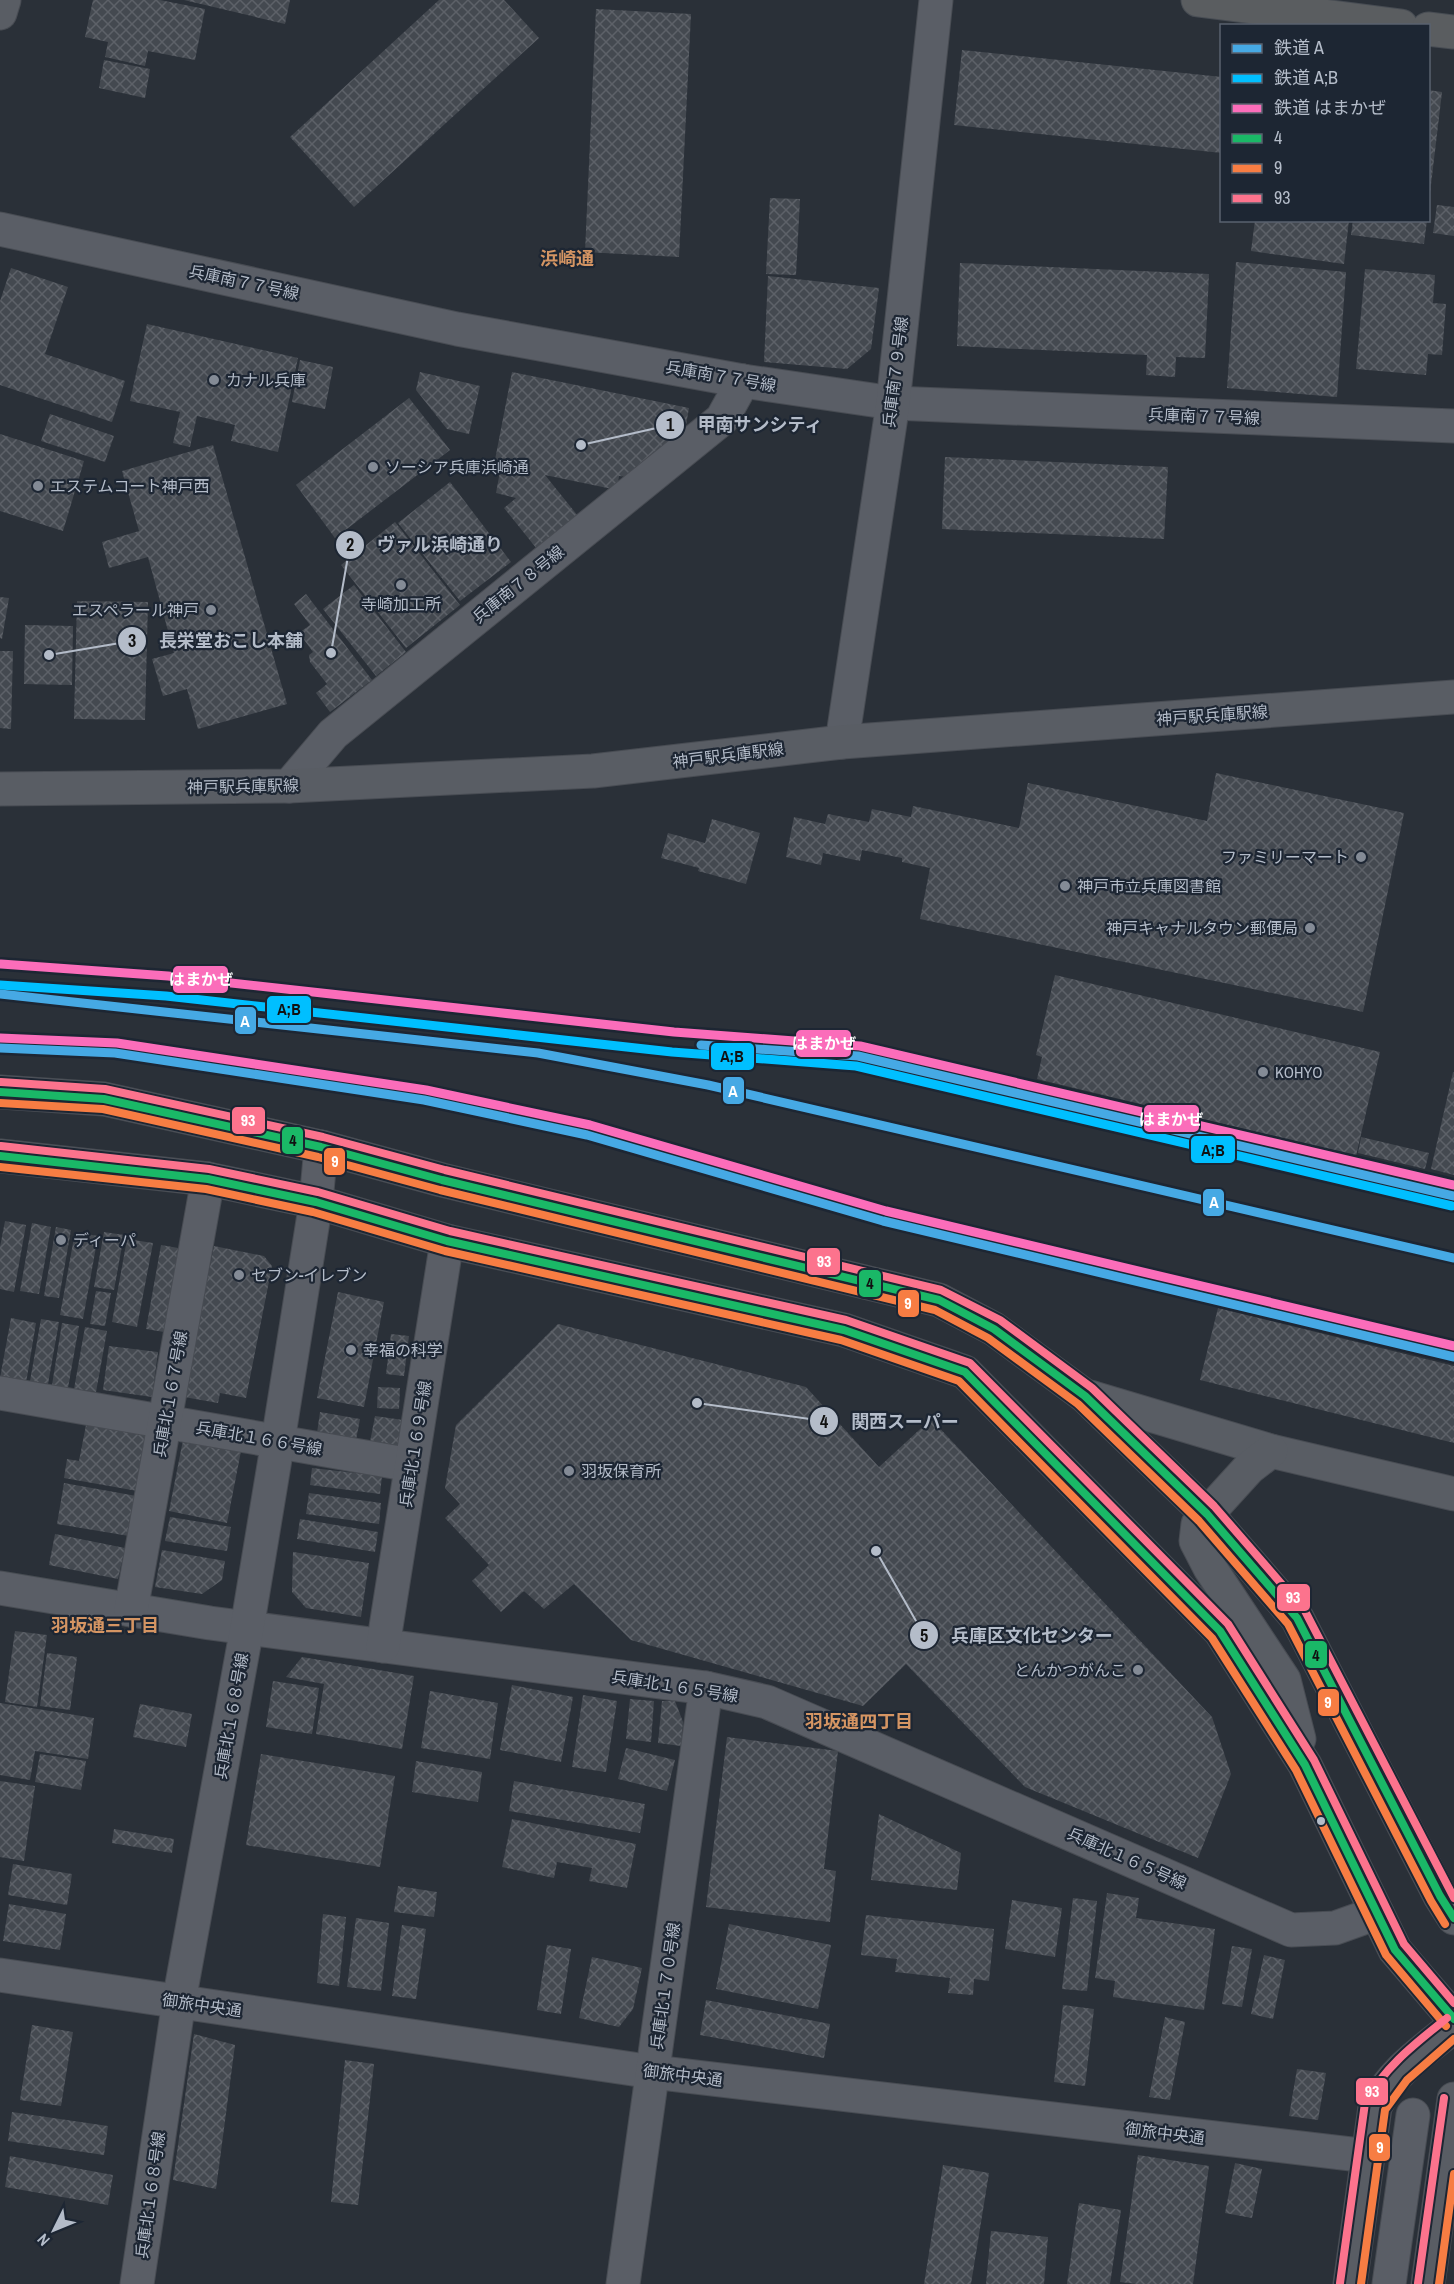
<svg xmlns="http://www.w3.org/2000/svg" width="1454" height="2284" font-family="'Archivo Narrow','Noto Sans JP',sans-serif">
<defs>
<pattern id="building-cross-hatch" width="8" height="8" patternUnits="userSpaceOnUse" patternTransform="scale(1.5)"><rect width="8" height="8" fill="#444950"/><path d="M0 0l8 8M0 8l8-8" fill="none" stroke="#5d6168"/></pattern>
</defs>
<rect width="100%" height="100%" fill="#2a3038"/>
<g fill="url(#building-cross-hatch)">
<polygon points="93,0 160,0 205,9 195,60 148,51 145,66 105,57 108,42 85,37"/>
<polygon points="184,0 290,0 285,24"/>
<polygon points="439,0 504,0 539,38 354,207 290,137"/>
<polygon points="596,9 691,14 679,257 585,252"/>
<polygon points="962,50 1222,77 1222,153 954,125"/>
<polygon points="104,60 150,69 145,98 99,88"/>
<polygon points="1428,90 1442,92 1430,193 1428,193"/>
<polygon points="770,198 800,199 796,275 766,274"/>
<polygon points="1437,205 1454,207 1454,236 1433,233"/>
<polygon points="1255,220 1349,220 1344,264 1251,251"/>
<polygon points="1353,220 1427,220 1424,244 1351,235"/>
<polygon points="1236,262 1346,272 1337,397 1227,388"/>
<polygon points="960,263 1209,274 1205,358 1176,357 1175,377 1146,375 1147,355 957,346"/>
<polygon points="11,268 68,287 45,354 125,381 112,422 0,385 0,301"/>
<polygon points="1365,269 1435,275 1433,303 1446,304 1442,355 1428,354 1426,375 1356,369"/>
<polygon points="768,276 879,288 871,349 847,369 764,362"/>
<polygon points="147,324 298,358 278,452 231,441 235,425 197,416 190,447 173,443 180,412 130,401"/>
<polygon points="300,360 333,367 325,409 292,402"/>
<polygon points="420,372 480,386 469,434 447,429 416,390"/>
<polygon points="512,372 689,408 686,425 628,477 619,476 617,490 545,475 578,516 537,549 504,508 516,498 496,493 501,466 494,465"/>
<polygon points="409,398 450,450 335,538 296,485"/>
<polygon points="50,414 114,436 105,462 41,441"/>
<polygon points="0,434 84,461 63,531 0,511"/>
<polygon points="213,445 287,704 198,729 187,689 163,696 152,659 174,653 148,557 109,568 102,542 139,531 122,471"/>
<polygon points="945,457 1168,467 1164,539 942,529"/>
<polygon points="450,482 511,562 460,601 398,523"/>
<polygon points="395,522 460,605 406,648 341,565"/>
<polygon points="354,585 406,652 376,676 323,609"/>
<polygon points="306,594 372,680 330,712 316,693 327,684 310,662 309,655 313,652 299,633 310,625 294,604"/>
<polygon points="0,597 9,598 2,639 0,638"/>
<polygon points="77,601 148,602 145,720 74,719"/>
<polygon points="25,625 73,626 72,685 24,684"/>
<polygon points="0,651 13,651 11,729 0,728"/>
<polygon points="1216,773 1404,813 1363,1012 920,919 930,868 902,862 902,858 862,850 860,861 823,853 821,865 786,857 794,817 825,824 828,814 869,822 872,809 911,817 913,806 1019,828 1028,783 1207,821"/>
<polygon points="712,819 760,833 746,884 698,871 699,868 661,858 668,833 705,843"/>
<polygon points="1055,975 1380,1052 1356,1156 1037,1079 1042,1057 1036,1055"/>
<polygon points="1453,1072 1454,1072 1454,1175 1431,1169"/>
<polygon points="1361,1137 1429,1153 1425,1169 1358,1153"/>
<polygon points="5,1221 26,1225 14,1292 0,1289 0,1247"/>
<polygon points="32,1223 51,1227 39,1294 20,1291"/>
<polygon points="56,1227 71,1230 59,1298 44,1296"/>
<polygon points="75,1232 98,1236 83,1319 60,1315"/>
<polygon points="104,1232 124,1235 114,1290 94,1287"/>
<polygon points="127,1239 153,1243 137,1327 112,1322"/>
<polygon points="161,1245 184,1249 170,1333 146,1329"/>
<polygon points="214,1246 264,1256 272,1266 246,1398 220,1393 218,1403 184,1397"/>
<polygon points="96,1291 111,1293 105,1326 90,1324"/>
<polygon points="338,1292 384,1302 364,1407 317,1398"/>
<polygon points="1218,1308 1454,1366 1454,1443 1200,1380"/>
<polygon points="11,1318 36,1323 26,1383 0,1378"/>
<polygon points="41,1319 59,1322 48,1384 30,1381"/>
<polygon points="62,1323 79,1326 68,1388 52,1385"/>
<polygon points="558,1324 806,1387 879,1467 931,1419 1212,1717 1231,1774 1198,1858 1025,1787 906,1664 863,1706 631,1640 574,1584 544,1609 524,1591 501,1612 472,1581 489,1565 445,1518 460,1504 445,1488 456,1425"/>
<polygon points="85,1327 107,1331 96,1392 74,1389"/>
<polygon points="391,1334 409,1336 404,1376 386,1374"/>
<polygon points="109,1346 158,1352 152,1397 103,1390"/>
<polygon points="378,1387 400,1388 399,1409 377,1408"/>
<polygon points="320,1412 360,1419 356,1440 317,1433"/>
<polygon points="375,1416 403,1420 398,1447 370,1442"/>
<polygon points="87,1420 154,1432 143,1492 64,1478 67,1459 79,1461"/>
<polygon points="183,1440 241,1451 227,1523 169,1511"/>
<polygon points="312,1468 382,1476 380,1494 310,1485"/>
<polygon points="64,1483 142,1497 135,1537 57,1524"/>
<polygon points="309,1493 381,1503 379,1524 306,1514"/>
<polygon points="170,1517 231,1527 227,1551 165,1541"/>
<polygon points="300,1519 378,1532 375,1552 297,1539"/>
<polygon points="55,1534 125,1548 118,1579 49,1565"/>
<polygon points="162,1550 225,1561 222,1580 202,1594 155,1587"/>
<polygon points="293,1552 369,1563 361,1617 306,1608 292,1592"/>
<polygon points="15,1631 47,1635 37,1707 5,1702"/>
<polygon points="47,1653 77,1657 70,1710 40,1706"/>
<polygon points="302,1657 414,1676 402,1749 316,1734 324,1684 286,1677"/>
<polygon points="273,1681 319,1688 312,1734 266,1727"/>
<polygon points="512,1685 573,1697 561,1762 500,1750"/>
<polygon points="430,1691 498,1703 490,1759 421,1748"/>
<polygon points="583,1695 617,1701 606,1772 572,1767"/>
<polygon points="630,1699 654,1701 651,1742 626,1739"/>
<polygon points="662,1701 675,1701 683,1722 681,1746 658,1743"/>
<polygon points="0,1703 94,1718 88,1759 35,1751 30,1780 0,1775"/>
<polygon points="140,1704 192,1714 186,1747 133,1737"/>
<polygon points="727,1737 838,1751 824,1869 836,1871 830,1922 706,1907"/>
<polygon points="626,1748 675,1760 667,1791 618,1779"/>
<polygon points="40,1754 86,1761 81,1790 35,1782"/>
<polygon points="261,1754 395,1776 380,1867 246,1845"/>
<polygon points="416,1761 482,1772 478,1802 412,1792"/>
<polygon points="0,1781 35,1786 24,1861 0,1857"/>
<polygon points="514,1781 645,1804 640,1833 509,1811"/>
<polygon points="879,1814 961,1853 957,1890 871,1880"/>
<polygon points="512,1819 636,1844 627,1888 589,1881 592,1868 557,1862 554,1878 502,1867"/>
<polygon points="114,1829 174,1839 172,1853 112,1843"/>
<polygon points="13,1864 72,1874 67,1905 8,1895"/>
<polygon points="398,1886 437,1892 434,1917 394,1912"/>
<polygon points="1107,1893 1139,1898 1136,1918 1215,1929 1204,2010 1113,1997 1115,1981 1095,1978"/>
<polygon points="1073,1898 1097,1901 1087,1991 1062,1989"/>
<polygon points="1012,1900 1062,1908 1055,1957 1005,1949"/>
<polygon points="9,1904 66,1914 60,1950 3,1941"/>
<polygon points="323,1914 346,1917 339,1986 317,1983"/>
<polygon points="866,1915 994,1929 989,1981 974,1979 973,1995 948,1993 950,1978 895,1972 897,1959 861,1955"/>
<polygon points="356,1918 389,1923 381,1991 347,1987"/>
<polygon points="729,1924 831,1945 818,2009 716,1989"/>
<polygon points="402,1925 426,1929 416,1999 392,1996"/>
<polygon points="547,1945 571,1949 561,2014 537,2010"/>
<polygon points="1232,1946 1252,1949 1242,2007 1222,2004"/>
<polygon points="1264,1955 1285,1960 1273,2019 1251,2014"/>
<polygon points="592,1957 642,1968 633,2009 619,2027 579,2018"/>
<polygon points="706,2000 830,2024 824,2058 700,2035"/>
<polygon points="1063,2005 1094,2009 1085,2086 1054,2082"/>
<polygon points="1165,2017 1185,2022 1170,2100 1149,2097"/>
<polygon points="32,2025 73,2032 61,2106 20,2100"/>
<polygon points="194,2034 235,2045 216,2189 173,2180"/>
<polygon points="345,2060 374,2064 358,2205 331,2202"/>
<polygon points="1297,2069 1326,2073 1318,2120 1289,2116"/>
<polygon points="12,2112 108,2126 104,2155 8,2141"/>
<polygon points="1138,2155 1209,2166 1193,2284 1137,2284 1120,2282"/>
<polygon points="10,2156 113,2175 108,2205 5,2187"/>
<polygon points="1235,2163 1262,2169 1252,2218 1225,2213"/>
<polygon points="943,2165 989,2173 971,2284 924,2284"/>
<polygon points="1079,2203 1121,2210 1110,2284 1067,2284"/>
<polygon points="991,2231 1048,2237 1044,2284 986,2284"/>
</g>
<g fill="none" stroke-linecap="round" stroke-linejoin="round">
<g stroke="#484c53" stroke-width="35">
<g id="street">
<polyline points="0,229 457,329 743,381 893,403 1454,426"/>
<polyline points="842,742 893,403 936,0"/>
<polyline points="289,786 333,734 722,419 743,381"/>
<polyline points="0,1393 411,1465"/>
<polyline points="0,1588 210,1623 706,1688 767,1702 1291,1930 1335,1928 1377,1913"/>
<polyline points="131,1610 208,1179"/>
<polyline points="383,1646 447,1241"/>
<polyline points="0,1975 653,2072 1368,2156"/>
<polyline points="137,2284 179,2001 247,1628 278,1441 316,1202 321,1147"/>
<polyline points="623,2284 706,1688"/>
<polyline points="1389,2284 1413,2115"/>
</g>
</g>
<g stroke="#484c53" stroke-width="35">
<g id="secondary">
<polyline points="0,13 4,0"/>
<polyline points="0,789 289,786 593,771 842,742 1454,697"/>
<polyline points="0,1092 104,1099 321,1147 442,1180 939,1300 994,1329 1085,1396 1207,1514 1297,1618 1440,1896 1454,1918"/>
<polyline points="0,1156 208,1179 316,1202 447,1241 844,1330 965,1372 1220,1631 1305,1765 1395,1950 1454,2019"/>
<polyline points="1090,1397 1271,1451 1454,1494"/>
<polyline points="1271,1451 1249,1468 1198,1524 1196,1541 1210,1568 1284,1680 1299,1739"/>
<path d="M1350 2284 1375 2107C1391 2072 1425 2050 1454 2026"/>
<polyline points="1428,2284 1454,2099"/>
</g>
</g>
<g stroke="#474c53" stroke-width="35">
<g id="highway">
<polyline points="1198,0 1401,26"/>
<polyline points="1428,29 1454,32"/>
</g>
</g>
<use href="#street" stroke="#5a5e66" stroke-width="33"/>
<use href="#secondary" stroke="#595d64" stroke-width="33"/>
<use href="#highway" stroke="#5a5d60" stroke-width="33"/>
<g stroke="#1d2633" stroke-width="12">
<g id="bus-1">
<polyline points="0,1092 104,1099 321,1147 442,1180 939,1300 994,1329 1085,1396 1207,1514 1297,1618 1440,1896 1454,1918"/>
<polyline points="0,1156 208,1179 316,1202 447,1241 844,1330 965,1372 1220,1631 1305,1765 1395,1950 1454,2019"/>
</g>
</g>
<g stroke="#1d2633" stroke-width="12">
<g id="bus-2">
<polyline points="0,1103 103,1109 318,1157 440,1190 935,1310 988,1338 1078,1404 1199,1521 1288,1624 1431,1901 1445,1924"/>
<polyline points="0,1167 206,1189 313,1212 445,1251 841,1340 959,1381 1212,1638 1296,1770 1386,1955 1446,2026"/>
<polyline points="1361,2284 1385,2110 1407,2080 1454,2039"/>
<polyline points="1439,2284 1454,2174"/>
</g>
</g>
<g stroke="#1d2633" stroke-width="12">
<g id="bus-3">
<polyline points="1,1082 105,1089 323,1137 445,1170 941,1290 1000,1320 1092,1388 1214,1506 1305,1611 1454,1898"/>
<polyline points="1,1146 209,1169 318,1192 450,1231 846,1320 970,1363 1228,1624 1314,1760 1404,1944 1454,2003"/>
<path d="M1340 2283 1365 2103C1385 2066 1416 2043 1447 2018"/>
<polyline points="1418,2283 1444,2098"/>
</g>
</g>
<use href="#bus-1" stroke="#1ab867" stroke-width="8"/>
<use href="#bus-2" stroke="#f77d43" stroke-width="8"/>
<use href="#bus-3" stroke="#fc738d" stroke-width="8"/>
<g stroke="#1d2633" stroke-width="14">
<g id="rail-1">
<polyline points="0,994 538,1053 708,1085 1454,1258"/>
<polyline points="701,1045 858,1056 1454,1196"/>
<polyline points="0,1048 115,1053 424,1100 587,1135 883,1221 1454,1357"/>
</g>
</g>
<g stroke="#1d2633" stroke-width="14">
<polyline id="rail-2" points="0,985 166,996 672,1052 856,1066 1452,1206"/>
</g>
<g stroke="#1d2633" stroke-width="14">
<g id="rail-3">
<polyline points="1,964 168,976 674,1032 860,1046 1454,1185"/>
<polyline points="0,1038 117,1043 426,1090 590,1125 886,1211 1454,1346"/>
</g>
</g>
<use href="#rail-1" stroke="#46a9e4" stroke-width="9"/>
<use href="#rail-2" stroke="#00bfff" stroke-width="9"/>
<use href="#rail-3" stroke="#fb6dba" stroke-width="9"/>
</g>
<g fill="#848b96" stroke="#1d2633" stroke-width="2">
<circle cx="214" cy="380" r="6"/>
<circle cx="373" cy="467" r="6"/>
<circle cx="38" cy="486" r="6"/>
<circle cx="401" cy="585" r="6"/>
<circle cx="211" cy="610" r="6"/>
<circle cx="1361" cy="857" r="6"/>
<circle cx="1065" cy="886" r="6"/>
<circle cx="1310" cy="928" r="6"/>
<circle cx="1263" cy="1072" r="6"/>
<circle cx="61" cy="1240" r="6"/>
<circle cx="239" cy="1275" r="6"/>
<circle cx="351" cy="1350" r="6"/>
<circle cx="569" cy="1471" r="6"/>
<circle cx="1138" cy="1670" r="6"/>
</g>
<circle fill="#b4bcc9" stroke="#1d2633" stroke-width="2" cx="1321" cy="1821" r="5"/>
<g text-anchor="middle" dominant-baseline="central" stroke-width="4.5" stroke-linejoin="round" paint-order="stroke">
<g font-size="16" fill="#b4bcc9" stroke="#1d2633">
<text transform="translate(244 282) rotate(12)">兵庫南７７号線</text>
<text transform="translate(895 372) rotate(-83)">兵庫南７９号線</text>
<text transform="translate(721 376) rotate(10)">兵庫南７７号線</text>
<text transform="translate(1204 416) rotate(2)">兵庫南７７号線</text>
<text transform="translate(518 584) rotate(-39)">兵庫南７８号線</text>
<text transform="translate(1212 715) rotate(-4)">神戸駅兵庫駅線</text>
<text transform="translate(728 755) rotate(-7)">神戸駅兵庫駅線</text>
<text transform="translate(243 786) rotate(-1)">神戸駅兵庫駅線</text>
<text transform="translate(170 1394) rotate(-80)">兵庫北１６７号線</text>
<text transform="translate(259 1438) rotate(10)">兵庫北１６６号線</text>
<text transform="translate(415 1444) rotate(-81)">兵庫北１６９号線</text>
<text transform="translate(675 1686) rotate(9)">兵庫北１６５号線</text>
<text transform="translate(231 1716) rotate(-80)">兵庫北１６８号線</text>
<text transform="translate(1127 1858) rotate(24)">兵庫北１６５号線</text>
<text transform="translate(665 1986) rotate(-82)">兵庫北１７０号線</text>
<text transform="translate(202 2005) rotate(8)">御旅中央通</text>
<text transform="translate(683 2075) rotate(7)">御旅中央通</text>
<text transform="translate(1165 2133) rotate(7)">御旅中央通</text>
<text transform="translate(150 2195) rotate(-82)">兵庫北１６８号線</text>
</g>
<g font-size="16" fill="#b4bcc9" stroke="#1d2633" text-anchor="start">
<text x="226" y="380">カナル兵庫</text>
<text x="385" y="467">ソーシア兵庫浜崎通</text>
<text x="50" y="486">エステムコート神戸西</text>
<text x="401" y="604" text-anchor="middle">寺崎加工所</text>
<text x="199" y="610" text-anchor="end">エスペラール神戸</text>
<text x="1349" y="857" text-anchor="end">ファミリーマート</text>
<text x="1077" y="886">神戸市立兵庫図書館</text>
<text x="1298" y="928" text-anchor="end">神戸キャナルタウン郵便局</text>
<text x="1275" y="1072">KOHYO</text>
<text x="73" y="1240">ディーパ</text>
<text x="251" y="1275">セブン-イレブン</text>
<text x="363" y="1350">幸福の科学</text>
<text x="581" y="1471">羽坂保育所</text>
<text x="1126" y="1670" text-anchor="end">とんかつがんこ</text>
</g>
<g font-size="18" font-weight="bold" fill="#d59563" stroke="#1d2633">
<text x="567" y="258">浜崎通</text>
<text x="105" y="1625">羽坂通三丁目</text>
<text x="859" y="1721">羽坂通四丁目</text>
</g>
</g>
<path fill="none" stroke="#b4bcc9" stroke-width="2" d="M581 445L670 425M331 653L350 545M49 655L132 641M697 1403L824 1421M876 1551L924 1635"/>
<g fill="#b4bcc9" stroke="#1d2633" stroke-width="2">
<circle cx="581" cy="445" r="6"/>
<circle cx="331" cy="653" r="6"/>
<circle cx="49" cy="655" r="6"/>
<circle cx="697" cy="1403" r="6"/>
<circle cx="876" cy="1551" r="6"/>
<circle cx="670" cy="425" r="15"/>
<circle cx="350" cy="545" r="15"/>
<circle cx="132" cy="641" r="15"/>
<circle cx="824" cy="1421" r="15"/>
<circle cx="924" cy="1635" r="15"/>
</g>
<g font-size="18" text-anchor="middle" font-weight="bold" fill="#111">
<text x="670" y="431">1</text>
<text x="350" y="551">2</text>
<text x="132" y="647">3</text>
<text x="824" y="1428">4</text>
<text x="924" y="1642">5</text>
</g>
<g font-size="18" text-anchor="middle" font-weight="bold" fill="#b4bcc9" stroke="#1d2633" stroke-width="4.5" stroke-linejoin="round" paint-order="stroke">
<text x="760" y="431">甲南サンシティ</text>
<text x="440" y="551">ヴァル浜崎通り</text>
<text x="231" y="647">長栄堂おこし本舗</text>
<text x="905" y="1428">関西スーパー</text>
<text x="1032" y="1642">兵庫区文化センター</text>
</g>
<g stroke="#1d2633" stroke-width="2">
<rect x="172" y="965" width="57" height="29" rx="6" fill="#fb6dba"/>
<rect x="266" y="995" width="46" height="29" rx="6" fill="#00bfff"/>
<rect x="234" y="1006" width="23" height="29" rx="6" fill="#46a9e4"/>
<rect x="795" y="1029" width="57" height="29" rx="6" fill="#fb6dba"/>
<rect x="710" y="1042" width="45" height="29" rx="6" fill="#00bfff"/>
<rect x="722" y="1076" width="23" height="29" rx="6" fill="#46a9e4"/>
<rect x="1143" y="1104" width="57" height="29" rx="6" fill="#fb6dba"/>
<rect x="231" y="1106" width="35" height="29" rx="6" fill="#fc738d"/>
<rect x="281" y="1126" width="23" height="29" rx="6" fill="#1ab867"/>
<rect x="1190" y="1135" width="46" height="29" rx="6" fill="#00bfff"/>
<rect x="323" y="1147" width="23" height="29" rx="6" fill="#f77d43"/>
<rect x="1202" y="1188" width="23" height="29" rx="6" fill="#46a9e4"/>
<rect x="806" y="1247" width="35" height="29" rx="6" fill="#fc738d"/>
<rect x="858" y="1269" width="24" height="29" rx="6" fill="#1ab867"/>
<rect x="897" y="1289" width="23" height="29" rx="6" fill="#f77d43"/>
<rect x="1276" y="1583" width="35" height="29" rx="6" fill="#fc738d"/>
<rect x="1304" y="1640" width="24" height="29" rx="6" fill="#1ab867"/>
<rect x="1317" y="1688" width="23" height="29" rx="6" fill="#f77d43"/>
<rect x="1355" y="2077" width="34" height="29" rx="6" fill="#fc738d"/>
<rect x="1368" y="2133" width="23" height="29" rx="6" fill="#f77d43"/>
</g>
<g font-size="16" text-anchor="middle" font-weight="bold" fill="#fff">
<text x="201" y="985">はまかぜ</text>
<text x="245" y="1027">A</text>
<text x="824" y="1049">はまかぜ</text>
<text x="733" y="1097">A</text>
<text x="1171" y="1125">はまかぜ</text>
<text x="248" y="1126">93</text>
<text x="335" y="1167">9</text>
<text x="1214" y="1208">A</text>
<text x="824" y="1267">93</text>
<text x="908" y="1309">9</text>
<text x="1293" y="1603">93</text>
<text x="1328" y="1708">9</text>
<text x="1372" y="2097">93</text>
<text x="1380" y="2153">9</text>
</g>
<g font-size="16" text-anchor="middle" font-weight="bold" fill="#111">
<text x="289" y="1015">A;B</text>
<text x="732" y="1062">A;B</text>
<text x="293" y="1146">4</text>
<text x="1213" y="1156">A;B</text>
<text x="870" y="1289">4</text>
<text x="1316" y="1661">4</text>
</g>
<rect x="1220" y="24" width="210" height="198" fill="#1d2633" stroke="#59626f" stroke-width="1.5"/>
<rect x="1232" y="44" width="30" height="9" fill="#46a9e4" stroke="#59626f" stroke-width="1.5"/>
<text x="1274" y="54" font-size="18" fill="#b4bcc9">鉄道 A</text>
<rect x="1232" y="74" width="30" height="9" fill="#00bfff" stroke="#59626f" stroke-width="1.5"/>
<text x="1274" y="84" font-size="18" fill="#b4bcc9">鉄道 A;B</text>
<rect x="1232" y="104" width="30" height="9" fill="#fb6dba" stroke="#59626f" stroke-width="1.5"/>
<text x="1274" y="114" font-size="18" fill="#b4bcc9">鉄道 はまかぜ</text>
<rect x="1232" y="134" width="30" height="9" fill="#1ab867" stroke="#59626f" stroke-width="1.5"/>
<text x="1274" y="144" font-size="18" fill="#b4bcc9">4</text>
<rect x="1232" y="164" width="30" height="9" fill="#f77d43" stroke="#59626f" stroke-width="1.5"/>
<text x="1274" y="174" font-size="18" fill="#b4bcc9">9</text>
<rect x="1232" y="194" width="30" height="9" fill="#fc738d" stroke="#59626f" stroke-width="1.5"/>
<text x="1274" y="204" font-size="18" fill="#b4bcc9">93</text>
<g transform="translate(54 2230) rotate(227)" stroke="#1d2633" stroke-width="4.5" paint-order="stroke">
<path d="M0-4.5L10 22L0 15L-10 22Z" fill="#b4bcc9"/>
<text y="-9" font-size="16" font-weight="bold" text-anchor="middle" fill="#b4bcc9">N</text>
</g>
</svg>
